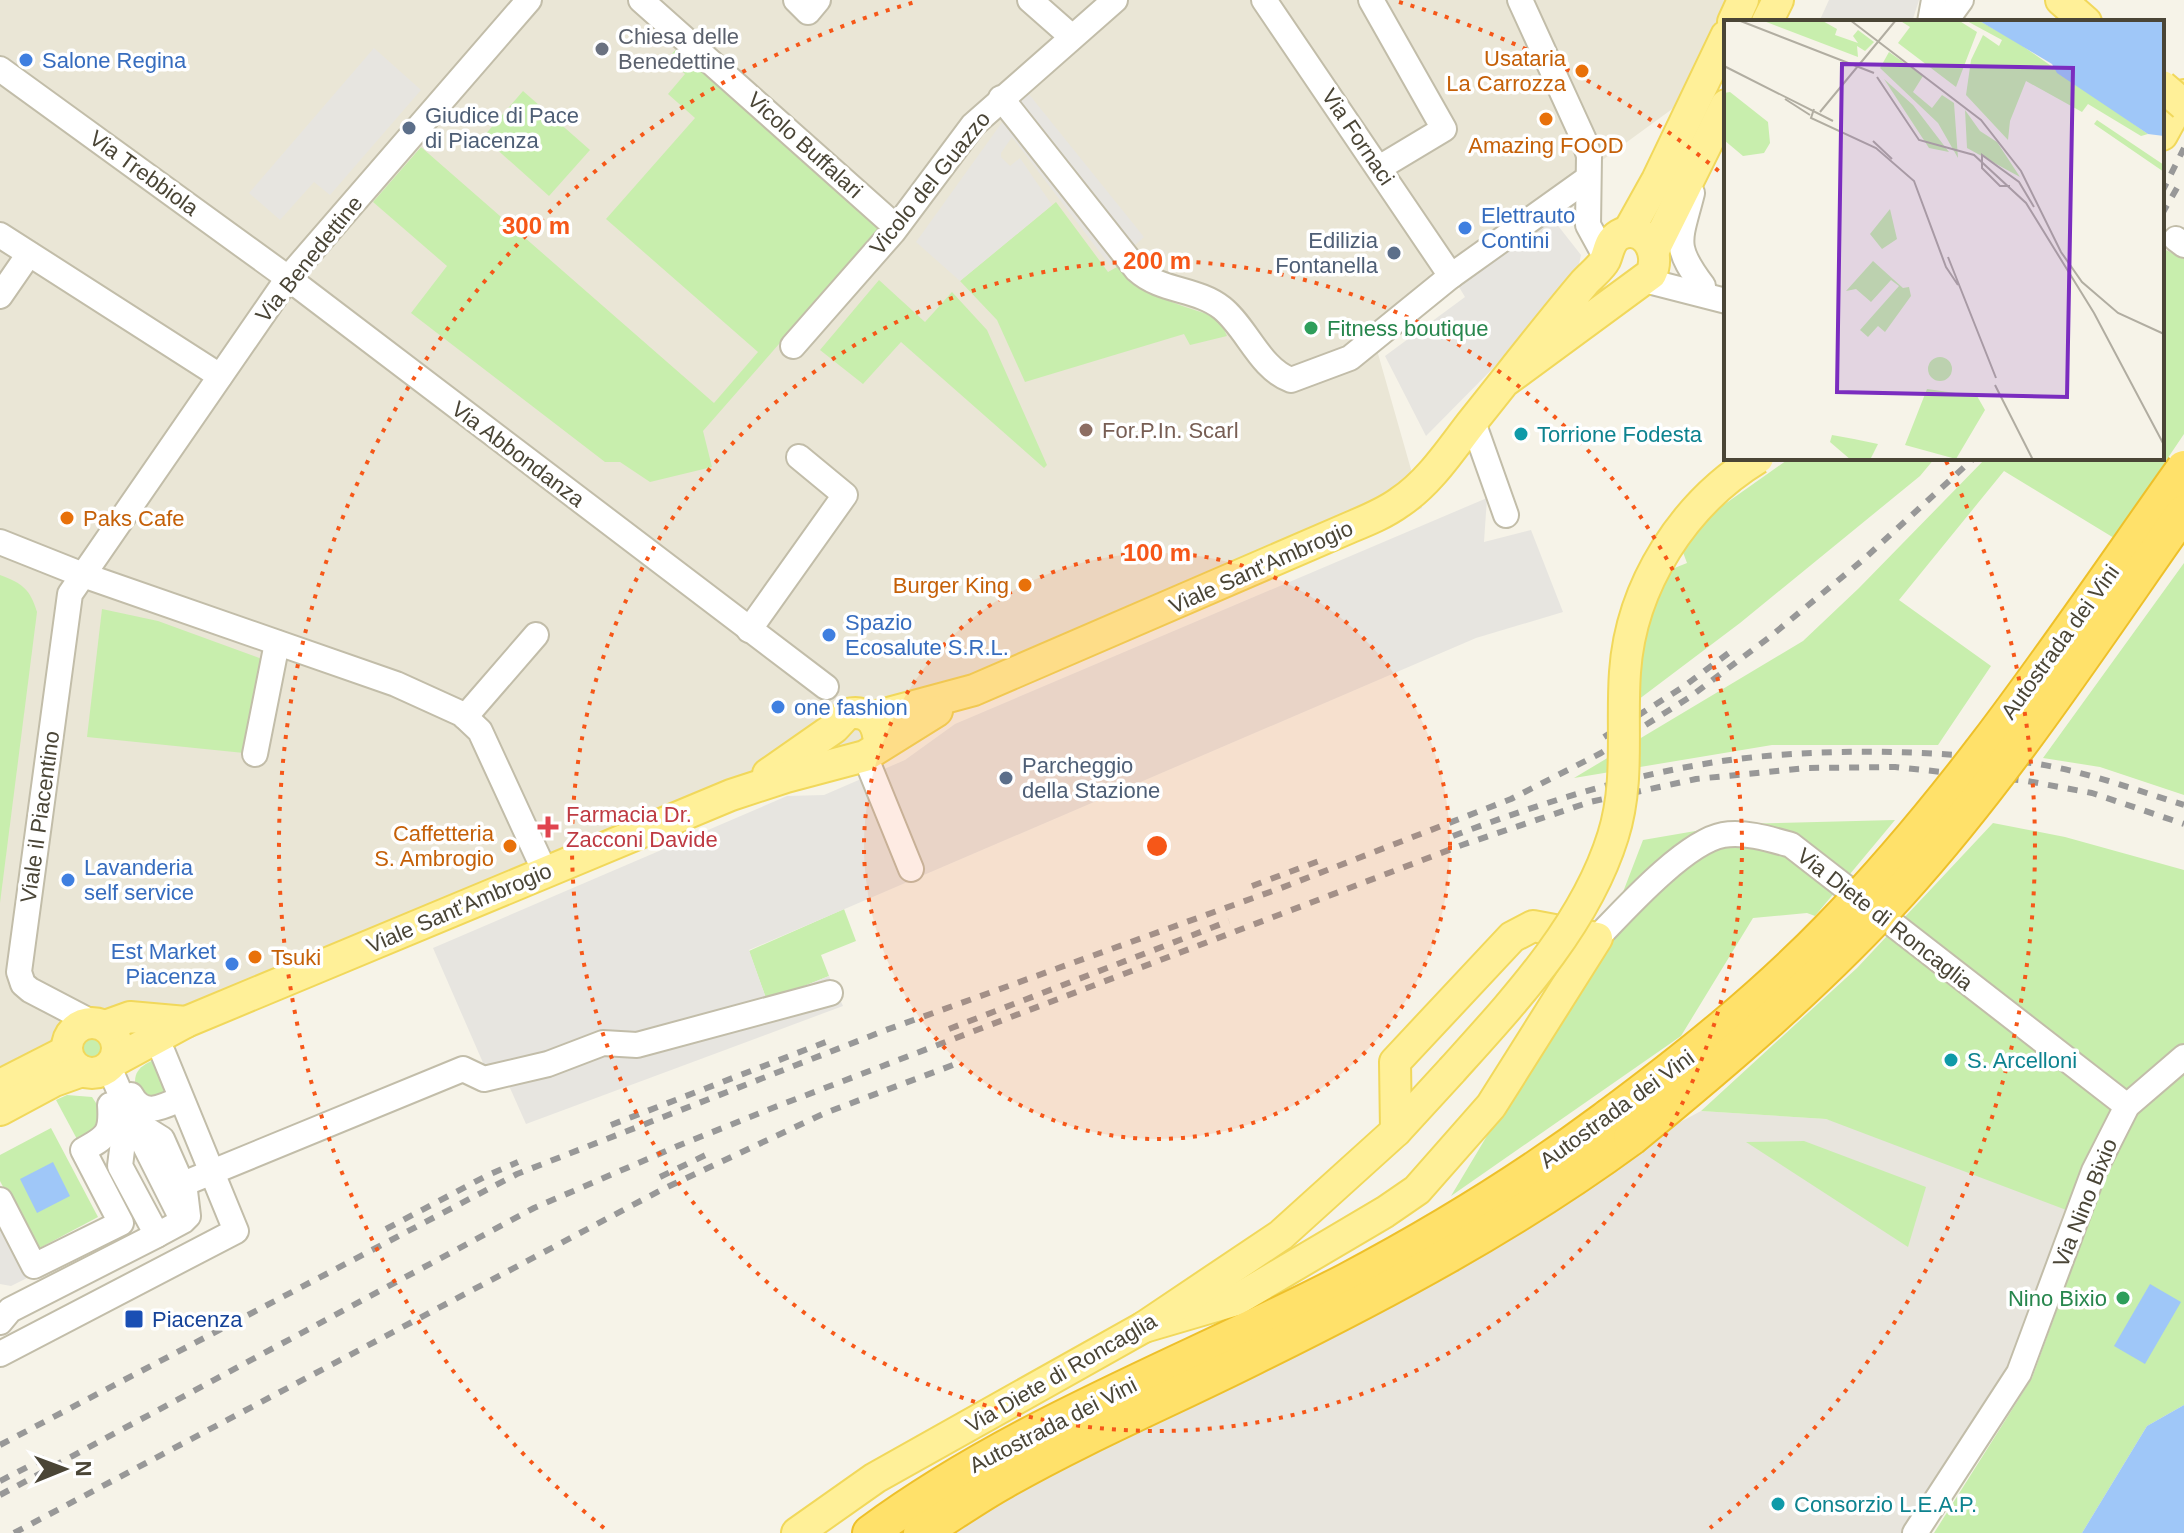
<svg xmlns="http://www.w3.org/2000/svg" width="2184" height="1533" font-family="Arial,sans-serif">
<rect width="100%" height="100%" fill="#f6f3e8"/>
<polygon fill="#eae6d6" points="0,0 1729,0 1679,104 1371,329 1422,508 970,702 882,753 777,785 131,1037 92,1049 0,1097"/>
<polygon fill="#e8e5dd" points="1701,1111 1826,1119 1883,1135 2071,1210 2014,1358 1908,1533 909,1533"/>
<g fill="#c8eead">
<polygon points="678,47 882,226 703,431 712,467 650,482 620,462 605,462 411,313 447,266 373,202 421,147 714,403 758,352 606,219 695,118 668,94 685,74 668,58"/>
<polygon points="523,91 590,150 549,196 483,137"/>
<path d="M1056 202 1108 272 1117 267C1144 297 1181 305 1219 318L1227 336 1190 345 1184 334 1025 382 997 320 960 281Z"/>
<polygon points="2162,248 2184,259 2184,434 2114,538 2004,471 1899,600 1991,666 1938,745 1772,745 1574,778 1803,641 1859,588 1986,458 2162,458"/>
<polygon points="879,280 925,322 952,292 987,330 1047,465 1044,468 901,342 863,384 820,350"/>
<polygon points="1790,458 1935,458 1920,476 1740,623 1610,721 1637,583 1687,563 1681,547 1715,511"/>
<polygon points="2184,563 2184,795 2100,767 2043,758"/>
<path d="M0 575C22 583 30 589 37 612L0 903Z"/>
<polygon points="102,609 158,621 262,659 244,753 87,737"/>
<polygon points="1895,820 1815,916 1807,913 1753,918 1681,1036 1451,1196 1605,939 1643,840 1736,824"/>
<polygon points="1993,823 2065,837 2184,870 2184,1405 2147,1426 2082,1533 1934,1533 2032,1378 2090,1219 1826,1119 1701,1111 1857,968"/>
<polygon points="844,909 856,941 821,955 829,976 767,1001 749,951"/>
<circle cx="93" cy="1048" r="14"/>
<path d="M158 1058 170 1094 158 1099 138 1094C130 1073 139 1066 158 1058Z"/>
<polygon points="67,1095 92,1097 98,1106 101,1126 78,1141 56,1100"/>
<polygon points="51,1128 98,1217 36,1250 0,1181 0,1155"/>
<polygon points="1804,1141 1926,1187 1908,1247 1746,1142"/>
</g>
<g fill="#e7e5e0">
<polygon points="1829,0 1919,0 1912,22 1819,22"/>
<polygon points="374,48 421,90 330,195 314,182 280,220 249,193"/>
<polygon points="1028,93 1144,237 1111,267 1012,137 1001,153 1001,157 1010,166 1020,158 1052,205 960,281 916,242 1003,121"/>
<polygon points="1548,213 1581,255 1578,269 1509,352 1426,436 1385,356 1465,297 1453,277"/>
<polygon points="1487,498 1484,542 1531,530 1563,612 1476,638 749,950 767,1001 829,976 843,1006 526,1124 502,1070 484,1065 433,948 787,796 824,795 905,760 955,724"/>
<polygon points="0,1200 31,1276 11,1286 0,1284"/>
</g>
<g fill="#9fc7f8">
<polygon points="53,1162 70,1196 37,1213 20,1179"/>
<polygon points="2150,1284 2181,1302 2145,1364 2114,1346"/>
<polygon points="2184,1405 2184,1533 2082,1533 2147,1426"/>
</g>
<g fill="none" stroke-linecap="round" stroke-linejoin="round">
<g stroke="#c2bda9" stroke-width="28">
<g id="minor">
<polyline points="641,0 896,227"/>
<polyline points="796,0 808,12 818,0"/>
<polyline points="1030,0 1072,37"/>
<polyline points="1264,0 1451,276"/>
<polyline points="1371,0 1444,129 1379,168"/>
<polyline points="1520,0 1584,140 1589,156 1588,225 1605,256"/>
<polyline points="1930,22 1934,0"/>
<polyline points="1945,22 1961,0"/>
<polyline points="0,69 288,278 826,687"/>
<path d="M1001 98 1137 270C1161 292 1197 288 1222 308 1247 328 1260 369 1291 380L1350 358 1451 276 1587 179"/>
<path d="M1692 193C1680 241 1672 245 1703 286"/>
<polyline points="0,235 220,376"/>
<polyline points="2176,239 2184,245"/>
<polyline points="1644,280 1726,301"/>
<polyline points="0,296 29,254"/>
<polyline points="793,346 893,232 973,125 1115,0"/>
<polyline points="1473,422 1506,515"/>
<polyline points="0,542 83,575 396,684 462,714 480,731 545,872"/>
<polyline points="749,630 845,495 799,457"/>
<polyline points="465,717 536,635"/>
<polyline points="255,754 277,643"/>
<polyline points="865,756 911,869"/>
<path d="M1597 938C1624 910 1685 842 1723 835 1744 831 1770 839 1791 845L2127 1106"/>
<polyline points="93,1023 30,990 23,984 19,972 70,594 288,278 529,0"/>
<path d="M131 1095C143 1117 161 1108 180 1099"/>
<polyline points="127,1109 120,1166 157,1235"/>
<polyline points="132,1120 182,1219"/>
<polyline points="183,1184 463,1069 484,1079 548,1064 603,1043 637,1045 830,993"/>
<path d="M0 1200 34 1266 121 1223 83 1150C107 1137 112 1133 110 1105"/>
<polyline points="0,1322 10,1310 157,1235 183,1221 188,1216 185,1191 162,1139 138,1124 127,1109 109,1067"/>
<polyline points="0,1354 236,1231 163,1053"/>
<polyline points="1915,1533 2019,1373 2094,1171 2127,1106 2184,1057"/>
</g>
</g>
<g stroke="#f1d85b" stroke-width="34">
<g id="major">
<polyline points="2061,0 2086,22"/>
<polyline points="1733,22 1743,0"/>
<polyline points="1767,22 1778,0"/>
<polyline points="2162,135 2184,95"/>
<polyline points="1628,232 1657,180 1726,36"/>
<polyline points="1654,250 1726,105"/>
<path d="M870 718 974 690 1351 527C1368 520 1385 513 1400 502 1430 482 1451 449 1473 421 1510 375 1546 328 1584 283 1590 276 1601 268 1605 260 1609 251 1609 241 1619 235 1642 222 1662 251 1651 274L1504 382"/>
<path d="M768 774 834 728 847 714C864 710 875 718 878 735"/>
<circle cx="92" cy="1048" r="25"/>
<polyline points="105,1026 130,1017 186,1022"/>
<polyline points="114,1061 186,1022 731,795 786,777 865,756 937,711"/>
<polyline points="0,1085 67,1051"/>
<polyline points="0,1110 54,1081 82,1071"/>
<polyline points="1144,1327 1236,1300 1385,1212 1417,1190 1491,1106 1597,938 1533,926 1512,937 1395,1062 1396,1131"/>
<polyline points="797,1533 875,1478 1144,1327 1281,1235 1396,1131 1452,1070"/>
</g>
</g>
<g stroke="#eec02a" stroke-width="38">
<g id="highway">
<path d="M870 1533C1015 1426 1186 1364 1346 1281 1437 1233 1525 1179 1608 1117"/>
<path d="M921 1533C949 1516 975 1497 1004 1481 1085 1435 1170 1399 1254 1357 1384 1293 1514 1224 1631 1138"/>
</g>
</g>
<use href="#minor" stroke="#fff" stroke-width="24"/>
<use href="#major" stroke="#fff098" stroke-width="30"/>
<use href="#highway" stroke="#ffe16a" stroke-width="34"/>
<g stroke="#989898" stroke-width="6" stroke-dasharray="10 10" stroke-linecap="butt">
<polyline points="2162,192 2184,148"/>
<polyline points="2162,214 2181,181"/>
<polyline points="1604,737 1683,687 1730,652"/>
<path d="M1453 836C1538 804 1626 776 1716 762 1814 747 1940 749 2038 764 2087 772 2136 790 2184 805"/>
<polyline points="1252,886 1319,861"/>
<polyline points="949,1029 1229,921"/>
<polyline points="611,1125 831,1040"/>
<polyline points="660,1177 714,1151"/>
<polyline points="386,1229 488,1175 518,1162"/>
<polyline points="0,1445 517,1174 886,1030 1281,888 1511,799 1601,753 1690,697 1771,636 1864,559 1974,458"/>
<polyline points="0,1481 47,1457"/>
<polyline points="0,1495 534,1208 680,1145 775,1107 1462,845 1590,802 1696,779 1806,768 1895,767 2027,781 2092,793 2184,824"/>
<polyline points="14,1533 663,1189 825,1113 953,1065"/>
</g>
<g stroke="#f1d85b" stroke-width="34" stroke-linecap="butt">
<g id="major-bridge">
<polyline points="2162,86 2184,105"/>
<path d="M1452 1070C1514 1001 1585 926 1613 836 1630 782 1621 728 1625 672 1631 585 1684 503 1758 458"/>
</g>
</g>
<g stroke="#eec02a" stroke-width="38" stroke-linecap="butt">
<g id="highway-bridge">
<path d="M1608 1117C1686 1059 1761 999 1829 929 1965 790 2072 626 2184 468"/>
<path d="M1631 1138C1726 1060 1818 982 1900 892 2006 775 2093 641 2184 512"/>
</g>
</g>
<use href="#major-bridge" stroke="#fff098" stroke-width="30"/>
<use href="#highway-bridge" stroke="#ffe16a" stroke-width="34"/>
</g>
<circle cx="1157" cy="846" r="293" fill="#f65718" fill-opacity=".12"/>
<g fill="none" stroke="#f65718" stroke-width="4" stroke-dasharray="4 8">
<circle cx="1157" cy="846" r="293"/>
<circle cx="1157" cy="846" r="585"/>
<path d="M604 1528A878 878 0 0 1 915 2M1399 2A878 878 0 0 1 1721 173M1946 461A878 878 0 0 1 1710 1528"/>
</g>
<circle fill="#6b7280" stroke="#fff" stroke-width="3" cx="602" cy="49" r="8"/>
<g fill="#3f7fe0" stroke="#fff" stroke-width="3">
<circle cx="26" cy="60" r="8"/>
<circle cx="1465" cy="228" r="8"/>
<circle cx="829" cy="635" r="8"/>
<circle cx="778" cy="707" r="8"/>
<circle cx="68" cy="880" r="8"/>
<circle cx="232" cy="964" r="8"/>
</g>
<g fill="#e8710a" stroke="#fff" stroke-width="3">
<circle cx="1582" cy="71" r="8"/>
<circle cx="1546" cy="119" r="8"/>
<circle cx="67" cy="518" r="8"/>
<circle cx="1025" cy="585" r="8"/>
<circle cx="510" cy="846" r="8"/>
<circle cx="255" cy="957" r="8"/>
</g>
<g fill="#5c6f8a" stroke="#fff" stroke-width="3">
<circle cx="409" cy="128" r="8"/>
<circle cx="1394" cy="253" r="8"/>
<circle cx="1006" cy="778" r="8"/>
</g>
<g fill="#2e9e5b" stroke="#fff" stroke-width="3">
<circle cx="1311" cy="328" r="8"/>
<circle cx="2123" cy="1298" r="8"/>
</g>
<circle fill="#8d6e63" stroke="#fff" stroke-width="3" cx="1086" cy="430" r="8"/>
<g fill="#0f9aa8" stroke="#fff" stroke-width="3">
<circle cx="1521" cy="434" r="8"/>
<circle cx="1951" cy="1060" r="8"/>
<circle cx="1778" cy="1504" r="8"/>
</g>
<path fill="#e0444e" stroke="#fff" stroke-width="3" d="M544 815h8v8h8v8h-8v8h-8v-8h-8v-8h8z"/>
<rect fill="#1a4fb4" stroke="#fff" stroke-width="3" x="124" y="1309" width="20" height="20" rx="4"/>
<g text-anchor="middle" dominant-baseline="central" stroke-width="7" stroke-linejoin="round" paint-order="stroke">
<g font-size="22" fill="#5b616d" stroke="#fff" text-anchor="start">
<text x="618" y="36">Chiesa delle<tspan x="618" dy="25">Benedettine</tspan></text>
</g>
<g font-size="22" fill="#c56008" stroke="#fff" text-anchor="end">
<text x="1566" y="58">Usataria<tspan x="1566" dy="25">La Carrozza</tspan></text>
<text x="1546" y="145" text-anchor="middle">Amazing FOOD</text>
<text x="83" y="518" text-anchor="start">Paks Cafe</text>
<text x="1009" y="585">Burger King</text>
<text x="494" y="833">Caffetteria<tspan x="494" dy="25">S. Ambrogio</tspan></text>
<text x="271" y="957" text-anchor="start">Tsuki</text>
</g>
<g font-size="22" fill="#366cbe" stroke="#fff" text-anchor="start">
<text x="42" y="60">Salone Regina</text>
<text x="1481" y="215">Elettrauto<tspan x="1481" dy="25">Contini</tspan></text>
<text x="845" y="622">Spazio<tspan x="845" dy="25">Ecosalute S.R.L.</tspan></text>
<text x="794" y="707">one fashion</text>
<text x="84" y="867">Lavanderia<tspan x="84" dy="25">self service</tspan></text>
<text x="216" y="951" text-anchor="end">Est Market<tspan x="216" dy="25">Piacenza</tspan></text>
</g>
<g font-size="22" fill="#4e5e75" stroke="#fff" text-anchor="start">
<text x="425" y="115">Giudice di Pace<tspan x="425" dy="25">di Piacenza</tspan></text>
<text x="1378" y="240" text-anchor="end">Edilizia<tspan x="1378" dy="25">Fontanella</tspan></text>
<text x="1022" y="765">Parcheggio<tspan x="1022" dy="25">della Stazione</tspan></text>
</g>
<g font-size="22" fill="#4a4536" stroke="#fff">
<text transform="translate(1358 137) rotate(56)">Via Fornaci</text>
<text transform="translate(805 145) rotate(42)">Vicolo Buffalari</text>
<text transform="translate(144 173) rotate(36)">Via Trebbiola</text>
<text transform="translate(930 183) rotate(-51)">Vicolo del Guazzo</text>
<text transform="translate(309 259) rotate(-51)">Via Benedettine</text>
<text transform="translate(518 454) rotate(37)">Via Abbondanza</text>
<text transform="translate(1261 567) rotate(-24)">Viale Sant'Ambrogio</text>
<text transform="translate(2060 642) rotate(-54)">Autostrada dei Vini</text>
<text transform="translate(40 817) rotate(-82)">Viale il Piacentino</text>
<text transform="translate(459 908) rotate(-23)">Viale Sant'Ambrogio</text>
<text transform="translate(1885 919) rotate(38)">Via Diete di Roncaglia</text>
<text transform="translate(1617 1109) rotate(-36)">Autostrada dei Vini</text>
<text transform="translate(2085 1203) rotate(-68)">Via Nino Bixio</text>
<text transform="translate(1061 1373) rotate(-30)">Via Diete di Roncaglia</text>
<text transform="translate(1053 1425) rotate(-27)">Autostrada dei Vini</text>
</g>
<g font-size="22" fill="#27864d" stroke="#fff" text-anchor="start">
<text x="1327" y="328">Fitness boutique</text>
<text x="2107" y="1298" text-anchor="end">Nino Bixio</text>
</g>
<g font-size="22" fill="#785e54" stroke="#fff" text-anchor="start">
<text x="1102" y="430">For.P.In. Scarl</text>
</g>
<g font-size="22" fill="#0d838f" stroke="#fff" text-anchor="start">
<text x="1537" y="434">Torrione Fodesta</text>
<text x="1967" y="1060">S. Arcelloni</text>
<text x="1794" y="1504">Consorzio L.E.A.P.</text>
</g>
<g font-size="22" fill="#be3a42" stroke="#fff" text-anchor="start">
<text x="566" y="814">Farmacia Dr.<tspan x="566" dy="25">Zacconi Davide</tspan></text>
</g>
<g font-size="22" fill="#164399" stroke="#fff" text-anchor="start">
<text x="152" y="1319">Piacenza</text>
</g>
</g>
<g transform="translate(1724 20)">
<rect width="440" height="440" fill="#f6f3e8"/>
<path d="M37 0H97L113 9 111 15 134 23 129 16 134 10 150 22 141 31 133 26 134 37ZM175 0H234L253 12 232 67 174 23 186 7ZM241 0H254L293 22 424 114 417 116 364 84 358 92 302 61 286 101 284 120 242 75 247 40 259 15 275 26 278 20ZM165 32 199 56 189 72 208 88 218 75 230 83 234 138 214 103 156 48ZM160 59 189 85 225 132 205 128ZM6 72 44 102 46 123 40 133 19 136 0 120V73ZM241 90 256 111 273 122 296 157 243 128ZM373 100 440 145V152L370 104ZM166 189 173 219 158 229 146 214ZM149 241 179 268 185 267 187 276 161 312 154 306 144 317 136 310 175 266 167 260 147 282 132 269 122 271ZM204 349a12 12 0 1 1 24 0a12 12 0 1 1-24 0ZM203 369 253 376 261 390 232 439 181 425ZM108 415 130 419 154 424 146 440H127L106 422Z" fill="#c8eead"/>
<path d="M254 0H440V116L424 114 333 53 328 44Z" fill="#9fc7f8"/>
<path fill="none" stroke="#b1ada1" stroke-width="2" d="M14 0 150 53M126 0 257 100 297 151 337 232 358 262 394 293 440 314M0 46 109 101M153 57 195 120 250 135 302 183 370 293 440 425M61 79 86 95M90 89 87 98 152 128 190 161 222 247 234 265M96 92 172 0M149 121 168 139M286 166H276L258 148V135L295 162 310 187M224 237 272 358M271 365 309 440"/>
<path fill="#7b2cbf" fill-opacity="0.15" stroke="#7b2cbf" stroke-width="4" d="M118 44 349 48 343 377 113 372Z"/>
<rect width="440" height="440" fill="none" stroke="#4a4536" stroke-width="4"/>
</g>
<circle cx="1157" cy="846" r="12" fill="#f65718" stroke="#fff" stroke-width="4"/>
<g font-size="24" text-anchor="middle" font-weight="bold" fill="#f65718" stroke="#fff" stroke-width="7" stroke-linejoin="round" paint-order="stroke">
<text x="536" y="234">300 m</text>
<text x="1157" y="269">200 m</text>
<text x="1157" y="561">100 m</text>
</g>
<g transform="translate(64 1469) rotate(89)" stroke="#ffffff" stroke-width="6" paint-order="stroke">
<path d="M0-6L14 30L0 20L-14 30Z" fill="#4a4536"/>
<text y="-12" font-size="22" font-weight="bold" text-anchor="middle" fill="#4a4536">N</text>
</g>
</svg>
